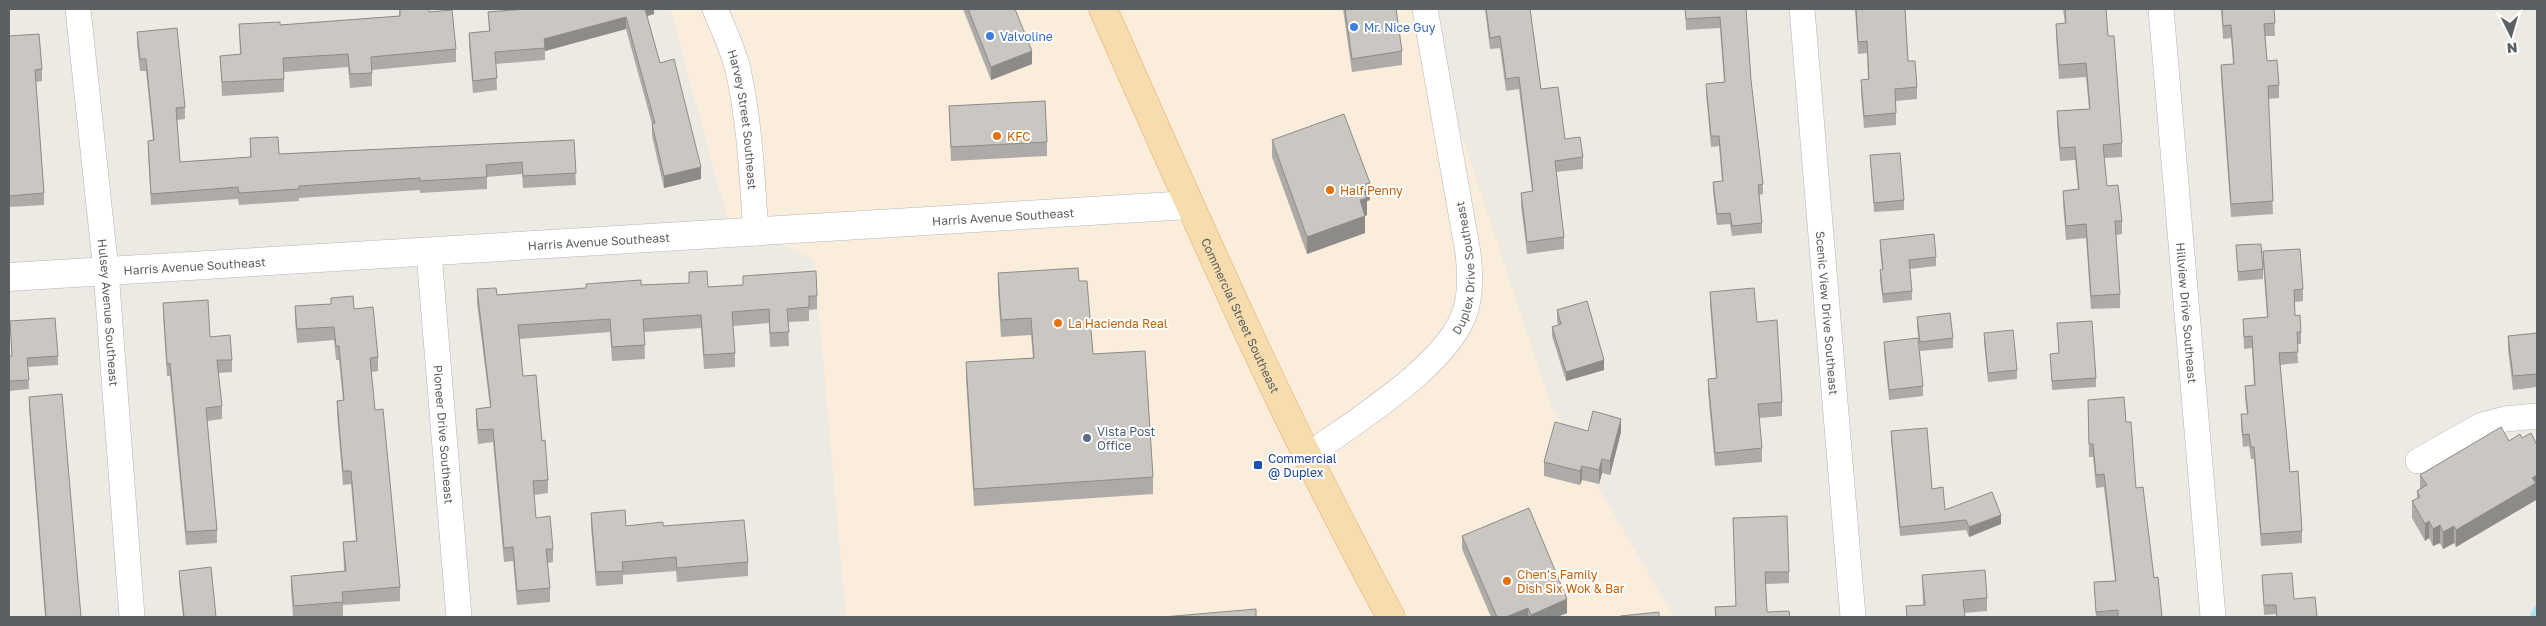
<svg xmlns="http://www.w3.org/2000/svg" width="2546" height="626" font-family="'Golos Text',sans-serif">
<rect width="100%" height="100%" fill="#ede9e3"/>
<polygon fill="#faeddb" points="670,9 1420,9 1552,408 1674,617 846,617 814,260 727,218"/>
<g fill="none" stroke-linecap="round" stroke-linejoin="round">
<polyline stroke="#a9e4f7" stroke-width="7" points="2533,617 2537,609"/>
<g stroke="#b1b5b7" stroke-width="26">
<g id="street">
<path id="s1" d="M78 9 106 271 132 617"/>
<path id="s2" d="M715 9C723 28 733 49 738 70 750 123 752 178 756 233"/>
<path id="s3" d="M1802 9 1853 617"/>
<path id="s4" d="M2161 9 2213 617"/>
<path id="s5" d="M429 253 459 617"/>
<path id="s6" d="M1306 457C1352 423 1451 364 1466 309 1471 290 1470 273 1468 253L1425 9"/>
<polyline points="2418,461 2482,425 2505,419 2537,416"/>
</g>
</g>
<g stroke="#b2b7b9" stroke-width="29">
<g id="secondary">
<path id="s7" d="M9 277 1189 205"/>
</g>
</g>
<g stroke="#e4a865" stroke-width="29">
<g id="primary">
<path id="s8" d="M1103 9C1194 214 1283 420 1391 617"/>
</g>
</g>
<use href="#street" stroke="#fff" stroke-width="25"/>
<use href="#secondary" stroke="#fff" stroke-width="28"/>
<use href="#primary" stroke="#f7ddae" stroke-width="28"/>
</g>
<g fill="#aeaaa7">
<polygon points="399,9 429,12 456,49 456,62 372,70 372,86 350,88 348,67 284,72 284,92 222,96 220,56 240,55 239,24 280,25 399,16"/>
<polygon points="654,9 654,14 647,16 660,63 701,179 664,188 652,136 652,124 626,29 545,51 545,60 496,64 497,90 473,93 469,45 469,33 489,31 488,12"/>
<polygon points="963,9 1015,9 1032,64 991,80"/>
<polygon points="1343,9 1396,9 1402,51 1402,65 1352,72"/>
<polygon points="1485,9 1530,9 1541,89 1565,139 1583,157 1583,169 1556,172 1564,237 1564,249 1527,254 1521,205 1521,193 1532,191 1519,89 1506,91 1500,48 1490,49"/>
<polygon points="1685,9 1746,9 1751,80 1763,184 1763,194 1759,195 1762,223 1762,233 1732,236 1730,224 1717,225 1713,192 1713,182 1722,181 1719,146 1711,147 1706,94 1706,84 1724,82 1720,28 1686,30"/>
<polygon points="1855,9 1905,9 1908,61 1917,87 1917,99 1896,101 1896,125 1864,128 1861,92 1861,80 1868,79 1867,53 1858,54"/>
<polygon points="2063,9 2106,9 2108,36 2122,143 2122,157 2104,158 2107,186 2122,221 2122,234 2116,235 2120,294 2120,308 2091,309 2086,238 2066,240 2063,204 2063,191 2078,189 2075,160 2060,161 2057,125 2057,111 2089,109 2086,77 2059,79 2056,37 2056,24 2065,24"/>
<polygon points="2221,9 2274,9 2275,36 2265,36 2267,61 2279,85 2279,98 2268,99 2273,214 2231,217 2221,78 2221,65 2233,64 2231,38 2223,39"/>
<polygon points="137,32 185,107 185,119 177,120 180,162 250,157 250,138 279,154 574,140 576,185 523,188 522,174 487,177 487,189 420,193 420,190 299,198 299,201 239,205 238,199 151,205 148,152 148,141 153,140 146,71 140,71 137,44"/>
<polygon points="9,36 42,69 42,81 36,82 44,193 44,205 9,207"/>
<polygon points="949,106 1047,142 1047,156 951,161"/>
<polygon points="1272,140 1370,200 1367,201 1367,215 1365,216 1365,233 1307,254 1272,157"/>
<polygon points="1870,155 1904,200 1904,210 1874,212"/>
<polygon points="1880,240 1936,257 1936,266 1910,269 1912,291 1912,300 1883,303 1880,279 1880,270 1882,269 1880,249"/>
<polygon points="2236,245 2263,269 2263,279 2238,281"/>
<polygon points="2263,251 2303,289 2303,301 2295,302 2295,316 2301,332 2301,344 2297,344 2298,363 2280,365 2290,472 2302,531 2302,543 2261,546 2254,459 2251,459 2249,446 2243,447 2241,426 2241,414 2247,414 2245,398 2245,386 2254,385 2252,348 2244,349 2243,319 2267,317 2263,263"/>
<polygon points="689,272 708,287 743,285 743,276 817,296 817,309 809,310 809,321 788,322 789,346 770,347 769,323 733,326 735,353 735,367 704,369 701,328 644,332 645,359 612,361 610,332 519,339 523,376 542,441 548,480 548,493 534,495 536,518 553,549 553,562 547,563 550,588 550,602 517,605 513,561 504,562 493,442 478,444 476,422 476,409 490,407 477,303 477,289 497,295 689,283"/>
<polygon points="998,273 1079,281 1093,354 1153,477 1153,494 974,506 966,379 966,362 1033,358 1031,335 1001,337 998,290"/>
<polygon points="1710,292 1757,322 1782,402 1782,416 1759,418 1762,448 1762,462 1715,466 1708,392 1708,379 1716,378 1710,305"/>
<polygon points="331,298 354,309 378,357 378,371 371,372 375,410 400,587 400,601 343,605 343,616 324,617 293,617 291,589 291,576 344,571 343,542 356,541 351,484 343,485 337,415 337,401 343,400 339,360 336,360 334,340 297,343 295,320 295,306 331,304"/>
<polygon points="163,303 210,337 232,360 232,372 218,373 222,406 222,419 207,421 217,530 217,543 186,545 170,376 167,376 163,316"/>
<polygon points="1557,310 1604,370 1566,381 1552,336 1552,327 1558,325 1557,320"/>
<polygon points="1917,317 1953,338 1953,348 1920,351 1917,327"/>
<polygon points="10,321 58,356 58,365 28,367 29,389 9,391 9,356 12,356"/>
<polygon points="2057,323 2096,378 2096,387 2052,390 2050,354 2059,353"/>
<polygon points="1984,333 2017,370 2017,379 1988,382 1984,342"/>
<polygon points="2537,333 2537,387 2513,390 2508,350 2508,336"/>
<polygon points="1884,342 1923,386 1923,396 1889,400 1884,352"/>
<polygon points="29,397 81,617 45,617 29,409"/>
<polygon points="2088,400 2126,422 2136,488 2162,617 2096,617 2094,582 2115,581 2104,487 2096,488 2093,457 2089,457"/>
<polygon points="1588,431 1621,432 1610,475 1602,473 1599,484 1582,480 1580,485 1544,476 1544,462"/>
<polygon points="1891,431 1932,489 1945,510 2001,524 1969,537 1966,530 1900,536 1891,440"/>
<polygon points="2420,475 2536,493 2536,500 2456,547 2454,543 2443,549 2440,543 2433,546 2429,538 2425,541 2412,518 2412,501 2417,498 2417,491 2420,489"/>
<polygon points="591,513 626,526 663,526 748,562 748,576 677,582 676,571 623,575 623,584 596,586 591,527"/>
<polygon points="1733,518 1789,572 1789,583 1765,584 1767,612 1790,617 1715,617 1715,607 1736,606"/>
<polygon points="1462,536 1567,613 1557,617 1491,617 1462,549"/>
<polygon points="179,571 216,617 183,617 179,581"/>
<polygon points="1922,575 1987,598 1987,611 1964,613 1965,617 1906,617 1906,606 1923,605"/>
<polygon points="2262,575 2294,599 2317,617 2276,617 2276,614 2264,615"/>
</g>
<g fill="#8d8b88">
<polygon points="644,9 654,9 654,14 644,17"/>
<polygon points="626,17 626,29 545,51 544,39"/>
<polygon points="1032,51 1032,64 991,80 991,67"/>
<polygon points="701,167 701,179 664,188 664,176"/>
<polygon points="1370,183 1370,200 1367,201 1367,215 1365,216 1365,233 1307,254 1307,237 1360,200 1362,185"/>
<polygon points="1604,360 1604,370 1566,381 1566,372"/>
<polygon points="1621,419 1621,432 1610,475 1610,461"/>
<polygon points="1602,459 1602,473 1599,484 1599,470"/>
<polygon points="1582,466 1582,480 1580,485 1580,471"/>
<polygon points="2537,475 2537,492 2536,493 2536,500 2456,547 2456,530"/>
<polygon points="2001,515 2001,524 1969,537 1969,527"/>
<polygon points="2429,521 2429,538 2425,541 2425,524"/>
<polygon points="2440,525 2440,543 2433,546 2433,529"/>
<polygon points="2454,526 2454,543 2443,549 2443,532"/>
<polygon points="1567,599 1567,613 1557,617 1531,617 1531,615"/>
<polygon points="1528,608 1528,617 1506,617"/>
</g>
<g fill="#cac6c2" stroke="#8d8b88">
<polygon points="400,9 429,9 429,12 452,10 456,49 371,57 372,73 350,74 348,54 283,58 284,79 222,82 220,56 241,54 239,24 280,22 280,25 400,16"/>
<polygon points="525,9 645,9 660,63 674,59 701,167 664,176 652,124 655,123 626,17 544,39 545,48 495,52 497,78 473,81 469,33 490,31 488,12"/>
<polygon points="968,9 1015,9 1032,51 991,67"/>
<polygon points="1345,9 1396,9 1402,51 1352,59"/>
<polygon points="1486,9 1530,9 1541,89 1558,87 1565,139 1580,137 1583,157 1555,161 1564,237 1527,242 1521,193 1533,191 1519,77 1506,79 1500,36 1490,38"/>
<polygon points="1685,9 1746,9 1751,80 1763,184 1758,185 1762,223 1732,226 1730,213 1717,214 1713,182 1723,181 1719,136 1711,136 1706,84 1725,82 1720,17 1686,19"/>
<polygon points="1856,9 1905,9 1908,61 1915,61 1917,87 1895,89 1896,113 1864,116 1861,80 1869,79 1867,41 1858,42"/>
<polygon points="2065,9 2106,9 2108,36 2114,36 2122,143 2103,145 2107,186 2118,185 2122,221 2115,221 2120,294 2091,296 2086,224 2066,226 2063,191 2079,189 2075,147 2060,148 2057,111 2090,109 2086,63 2059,65 2056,24 2066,23"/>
<polygon points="2222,9 2274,9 2275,23 2264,24 2267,61 2277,60 2279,85 2268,86 2273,201 2231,204 2221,65 2234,64 2231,25 2223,26"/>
<polygon points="177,28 185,107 176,108 180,162 251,157 250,138 278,137 279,154 574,140 576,173 523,176 522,162 486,165 487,177 420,181 420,178 299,186 299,189 239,193 238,187 151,194 148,141 154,140 146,59 140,59 137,32"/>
<polygon points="39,34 42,69 35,70 44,193 9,196 9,36"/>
<polygon points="1045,101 1047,142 951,147 949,106"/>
<polygon points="1344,114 1370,183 1362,185 1367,198 1360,200 1365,216 1307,237 1272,140"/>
<polygon points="1900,153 1904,200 1874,203 1870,155"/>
<polygon points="1934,234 1936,257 1909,260 1912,291 1883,294 1880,270 1883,269 1880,240"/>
<polygon points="2261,244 2263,269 2238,272 2236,245"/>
<polygon points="2300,249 2303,289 2294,290 2295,316 2300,315 2301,332 2297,332 2298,352 2279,353 2290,472 2298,471 2302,531 2261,534 2254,447 2251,447 2249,434 2243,435 2241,414 2248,414 2245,386 2255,385 2252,336 2244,337 2243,319 2268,317 2263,251"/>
<polygon points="1078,268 1079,281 1087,281 1093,354 1145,351 1153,477 974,489 966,362 1034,358 1031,318 1001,320 998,273"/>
<polygon points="707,271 708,287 743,285 743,276 816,271 817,296 809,296 809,307 787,309 789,332 770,333 769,309 732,312 735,353 704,355 701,315 643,319 645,345 612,347 610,319 518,325 523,376 536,375 542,441 545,440 548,480 533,481 536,518 550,516 553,549 546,549 550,588 517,591 513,547 504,548 493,429 478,430 476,409 491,407 477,289 496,288 497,295 586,288 586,284 641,280 641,285 689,283 689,272"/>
<polygon points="1754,288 1757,322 1777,320 1782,402 1758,404 1762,448 1715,453 1708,379 1717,378 1710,292"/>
<polygon points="353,296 354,309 373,307 378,357 370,358 375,410 383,409 400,587 342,592 343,602 294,606 291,576 346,571 343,542 357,541 351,471 343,471 337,401 344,400 339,346 336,346 334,327 297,329 295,306 331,304 331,298"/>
<polygon points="208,300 210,337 230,335 232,360 217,360 222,406 206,408 217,530 186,532 170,363 167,364 163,303"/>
<polygon points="1587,301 1604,360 1566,372 1552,327 1561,324 1557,310"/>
<polygon points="1950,313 1953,338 1920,342 1917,317"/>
<polygon points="55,318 58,356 27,358 29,380 9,381 9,356 12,356 10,321"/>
<polygon points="2092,321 2096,378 2052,381 2050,354 2059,353 2057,323"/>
<polygon points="2013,330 2017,370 1988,373 1984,333"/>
<polygon points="2537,333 2537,374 2513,376 2508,336"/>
<polygon points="1918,338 1923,386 1889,390 1884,342"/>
<polygon points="62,394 81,617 46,617 29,397"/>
<polygon points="2124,397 2126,422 2131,422 2136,488 2143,487 2154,578 2158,577 2162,617 2118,617 2118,610 2096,612 2094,582 2116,581 2104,474 2096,475 2093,444 2089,444 2088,400"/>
<polygon points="1593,411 1621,419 1610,461 1602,459 1599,470 1582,466 1580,471 1544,462 1555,422 1588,431"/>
<polygon points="2501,427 2509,441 2520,434 2522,438 2531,433 2537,445 2537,475 2532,478 2536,483 2456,530 2454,526 2443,532 2440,525 2433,529 2429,521 2425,524 2412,501 2420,497 2417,491 2427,485 2420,475"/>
<polygon points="1927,428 1932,489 1943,487 1945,510 1992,492 2001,515 1969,527 1966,520 1900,527 1891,431"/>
<polygon points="1529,508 1567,599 1531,615 1528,608 1506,617 1497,617 1462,536"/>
<polygon points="625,510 626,526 663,522 663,526 744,520 748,562 677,568 676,557 622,562 623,571 596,572 591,513"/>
<polygon points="1787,516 1789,572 1765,572 1767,612 1789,611 1790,617 1716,617 1715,607 1736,606 1733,518"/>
<polygon points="211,567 216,617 184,617 179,571"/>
<polygon points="1985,570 1987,598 1963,600 1965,617 1907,617 1906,606 1925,605 1922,575"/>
<polygon points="2292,573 2294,599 2315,597 2317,617 2277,617 2276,605 2264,605 2262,575"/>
<polygon points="1256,609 1256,617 1163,617"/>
<polygon points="1659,612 1659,617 1620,617 1620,616"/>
</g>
<g fill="#3f7fe0" stroke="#fff" stroke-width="2">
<circle cx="1354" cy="27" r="5"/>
<circle cx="990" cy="36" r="5"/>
</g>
<g fill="#e8710a" stroke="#fff" stroke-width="2">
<circle cx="997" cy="136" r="5"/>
<circle cx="1330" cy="190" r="5"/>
<circle cx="1058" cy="323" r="5"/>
<circle cx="1507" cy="581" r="5"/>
</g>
<circle fill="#5c6f8a" stroke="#fff" stroke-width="2" cx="1087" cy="438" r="5"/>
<rect fill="#1a4fb4" stroke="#fff" stroke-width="2" x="1253" y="460" width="10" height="10" rx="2.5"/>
<g text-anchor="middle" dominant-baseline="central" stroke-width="4" stroke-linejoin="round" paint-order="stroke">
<g font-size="12" fill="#366cbe" stroke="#fff" text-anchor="start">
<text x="1364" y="27">Mr. Nice Guy</text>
<text x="1000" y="36">Valvoline</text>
</g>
<g font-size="12" fill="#5b6062" stroke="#fff">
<text stroke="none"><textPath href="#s2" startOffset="115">Harvey Street Southeast</textPath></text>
<text stroke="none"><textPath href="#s7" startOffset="996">Harris Avenue Southeast</textPath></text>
<text stroke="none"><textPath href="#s7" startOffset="591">Harris Avenue Southeast</textPath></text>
<text stroke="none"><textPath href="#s7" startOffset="186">Harris Avenue Southeast</textPath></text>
<text stroke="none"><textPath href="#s6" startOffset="262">Duplex Drive Southeast</textPath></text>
<text stroke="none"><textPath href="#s1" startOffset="305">Hulsey Avenue Southeast</textPath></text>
<text stroke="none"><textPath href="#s3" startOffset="305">Scenic View Drive Southeast</textPath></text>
<text stroke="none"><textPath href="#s4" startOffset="305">Hillview Drive Southeast</textPath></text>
<text stroke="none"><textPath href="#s8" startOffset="336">Commercial Street Southeast</textPath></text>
<text stroke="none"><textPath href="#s5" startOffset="182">Pioneer Drive Southeast</textPath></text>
</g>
<g font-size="12" fill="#c56008" stroke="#fff" text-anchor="start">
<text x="1007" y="136">KFC</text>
<text x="1340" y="190">Half Penny</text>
<text x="1068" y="323">La Hacienda Real</text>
<text x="1517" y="574">Chen’s Family<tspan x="1517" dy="14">Dish Six Wok &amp; Bar</tspan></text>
</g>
<g font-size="12" fill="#4e5e75" stroke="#fff" text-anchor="start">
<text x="1097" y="431">Vista Post<tspan x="1097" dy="14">Office</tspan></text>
</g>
<g font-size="12" fill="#164399" stroke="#fff" text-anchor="start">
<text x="1268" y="458">Commercial<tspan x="1268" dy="14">@ Duplex</tspan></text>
</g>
</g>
<rect width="2546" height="626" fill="none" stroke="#5b6062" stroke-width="20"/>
<g transform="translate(2511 35) rotate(175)" stroke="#ffffff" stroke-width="4" paint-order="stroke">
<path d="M0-4L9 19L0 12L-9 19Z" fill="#5b6062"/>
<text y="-8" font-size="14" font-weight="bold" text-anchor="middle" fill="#5b6062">N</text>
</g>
</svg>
